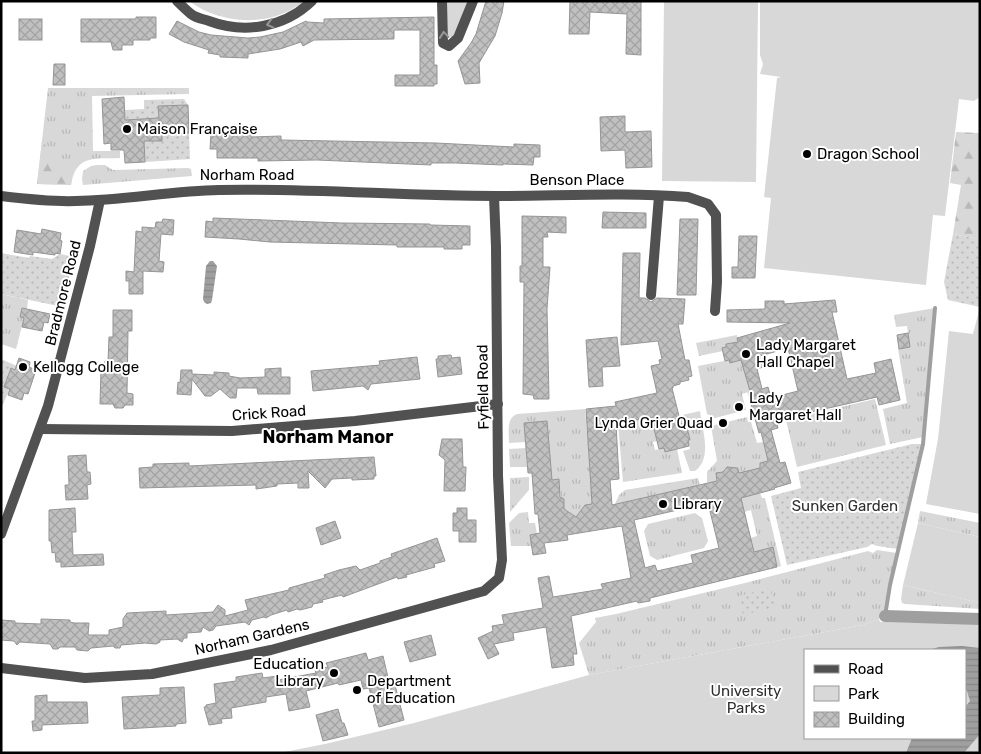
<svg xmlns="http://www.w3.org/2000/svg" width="981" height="754" font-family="Rubik,sans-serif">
<defs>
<pattern id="grass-tufts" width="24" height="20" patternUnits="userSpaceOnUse" patternTransform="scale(1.25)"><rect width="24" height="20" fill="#d8d8d8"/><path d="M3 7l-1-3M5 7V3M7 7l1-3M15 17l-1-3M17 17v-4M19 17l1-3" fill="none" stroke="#b8b8b8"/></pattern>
<pattern id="forest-firs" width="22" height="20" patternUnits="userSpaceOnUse" patternTransform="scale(1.25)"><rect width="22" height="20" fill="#d8d8d8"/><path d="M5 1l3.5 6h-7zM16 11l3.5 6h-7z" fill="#b8b8b8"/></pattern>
<pattern id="garden-dots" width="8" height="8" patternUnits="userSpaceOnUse" patternTransform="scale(1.25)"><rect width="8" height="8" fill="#d8d8d8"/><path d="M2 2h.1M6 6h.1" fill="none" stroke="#b8b8b8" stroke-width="1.8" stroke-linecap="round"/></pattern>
<pattern id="water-rules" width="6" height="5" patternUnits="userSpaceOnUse" patternTransform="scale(1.25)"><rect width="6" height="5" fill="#9f9f9f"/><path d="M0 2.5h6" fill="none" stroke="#878787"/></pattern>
<pattern id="building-cross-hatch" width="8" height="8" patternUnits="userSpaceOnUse" patternTransform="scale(1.25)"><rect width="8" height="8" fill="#c0c0c0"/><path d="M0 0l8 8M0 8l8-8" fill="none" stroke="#a3a3a3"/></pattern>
</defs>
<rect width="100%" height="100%" fill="#fff"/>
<g fill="url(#grass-tufts)">
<path d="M48 88H189V94L92 96 93 151H120V158C95 159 76 154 71 185L37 184Z"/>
<polygon points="97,165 105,165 113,170 188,168 191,169 192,176 83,185 82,179 83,171 91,166"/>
<polygon points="1,294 28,300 27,309 22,308 20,317 24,318 16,349 1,344"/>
<polygon points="935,308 923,437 890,444 883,409 907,403 898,349 910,347 907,326 896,327 894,315"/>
<polygon points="737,335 738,342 726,344 726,347 723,351 699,356 696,343"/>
<polygon points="729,360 730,363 742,360 750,391 742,394 746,410 715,418 707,414 698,366"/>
<polygon points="875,399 886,445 797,467 786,420"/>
<path d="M585 409 593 506 589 504 585 505 582 509 584 518 562 522 568 512 566 510 562 511 559 479 551 480 547 421 524 423 526 442 509 443C509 433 506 418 517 414Z"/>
<path d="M700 411C702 430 713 458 695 471H690L683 451 690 449 688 440 690 439 688 430 692 429 690 422 680 425 678 416Z"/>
<polygon points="660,415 655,433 657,441 653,442 655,450 664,448 677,449 682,473 623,482 618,424"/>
<polygon points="747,417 748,422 751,422 757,443 763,442 768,461 760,463 760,468 739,473 731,467 727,467 723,472 716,474 717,481 707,483 707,472 717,461 711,426"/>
<polygon points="526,448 527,467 510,467 509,449"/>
<polygon points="529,477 529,490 510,512 510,478"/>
<polygon points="698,478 700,485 615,504 619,495 625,490"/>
<polygon points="760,493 762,498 765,498 781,566 777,567 772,547 750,553 747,539 757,536 751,510 744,512 733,497"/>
<polygon points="920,511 980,523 980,537 918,523"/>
<polygon points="528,512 529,523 535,523 537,534 530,535 532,546 511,546 509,523 519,513"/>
<polygon points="695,513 702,518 708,541 704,548 657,560 650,556 644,531 648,524"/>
<polygon points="877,550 897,553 886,609 879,619 863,625 589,675 579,643 596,622 595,618 616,614 745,583 868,551 873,553"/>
<polygon points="903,585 980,603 980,609 905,604 902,603 901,599"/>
</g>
<g fill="url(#forest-firs)">
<polygon points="956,132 980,133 980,239 953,234 961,185 950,183"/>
<polygon points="42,141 72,178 71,185 37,184"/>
</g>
<g fill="#d8d8d8" fill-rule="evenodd">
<path d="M189 1H304C272 28 221 25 189 1Z"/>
<polygon points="446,1 469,1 453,38 446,35"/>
<polygon points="664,1 758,1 756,182 662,181"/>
<polygon points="760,1 980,1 980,97 974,101 959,99 945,216 933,215 926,285 764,268 771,198 764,197 777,78 781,77 760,74 763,64 760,55"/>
<polygon points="980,307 980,514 926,504 938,439 949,331 973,334"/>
<polygon points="918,523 980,537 980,603 903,585"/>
<path d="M879 619 880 622 980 623V753H279L325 744 414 723 589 675 863 625ZM805 650H965V738H805Z"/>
</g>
<g fill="url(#garden-dots)">
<polygon points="184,99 188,105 158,106 159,118 125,120 125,110 144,109 144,100"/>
<polygon points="189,133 190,159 145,162 144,141 162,141 162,134"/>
<polygon points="953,234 980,239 980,307 948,300 944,282"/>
<polygon points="1,253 29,258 30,256 52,259 60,254 70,256 72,263 63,307 1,294"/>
<polygon points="1,359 17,366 15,370 11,368 4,387 10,389 1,408"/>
<polygon points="912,444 923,444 898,549 877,546 872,544 867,547 787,565 771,496 801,488 798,472"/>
<polygon points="770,588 775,607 743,615 739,596"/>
</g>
<g fill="url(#water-rules)">
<polygon points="210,261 213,261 217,266 212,300 211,303 207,304 204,302 203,299 206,266"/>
<polygon points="962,646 980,648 980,734 964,753 906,753 912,738 965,738 965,707 970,701 967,691 965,688 965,650 929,650 939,647"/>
</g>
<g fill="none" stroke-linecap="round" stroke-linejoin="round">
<polyline stroke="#9f9f9f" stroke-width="4" points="885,616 890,585 923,444 935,308"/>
<polyline stroke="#9f9f9f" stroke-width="12" points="885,616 980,619"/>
</g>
<g fill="url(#building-cross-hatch)" stroke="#959595" fill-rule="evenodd">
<polygon points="486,1 504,1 502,13 495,36 479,63 480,83 465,84 458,61 471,43 476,34"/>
<polygon points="570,1 641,1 641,55 626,54 627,14 590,12 589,34 569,34"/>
<polygon points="136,17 156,17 156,38 150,38 150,40 133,40 133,45 122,45 122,50 113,50 111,42 81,42 81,19 136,19"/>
<polygon points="434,17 434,65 437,65 437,84 434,84 434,86 395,86 395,75 420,75 420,30 394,30 394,39 314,40 303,46 301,42 280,49 248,54 248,58 220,57 220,55 208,53 209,50 184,42 169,34 177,21 199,32 211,35 248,38 260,37 283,32 306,21 307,22 324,23 324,19"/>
<rect x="19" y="19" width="23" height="21"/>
<polygon points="54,64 65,64 65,85 53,85"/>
<polygon points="124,97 125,120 159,118 158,106 188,105 189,133 162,134 162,141 144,141 145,162 125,163 124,150 111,150 111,143 104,144 102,99"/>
<polygon points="625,116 625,132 651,131 652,167 626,168 625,150 601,151 600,117"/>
<polygon points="211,133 251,133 251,137 281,136 281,140 436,143 514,147 514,144 540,145 540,157 534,157 533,165 503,164 503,165 456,163 431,163 431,165 317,160 258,161 258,158 217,158 217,149 210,149"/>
<polygon points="603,212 646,213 646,228 602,228"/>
<polygon points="522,216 566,217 566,233 547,232 548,237 543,237 543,267 550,267 547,309 549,399 534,399 533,395 523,394 524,282 520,282 520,266 522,266"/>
<polygon points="213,218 342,223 430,224 430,225 470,226 470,245 462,245 462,249 444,249 444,247 397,247 397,245 270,242 239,239 205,237 206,221 213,222"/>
<polygon points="163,219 174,220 173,235 161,234 159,261 164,262 163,272 143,271 143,294 129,294 129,281 126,281 126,271 134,272 136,231 142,232 142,227 155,228 156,222 162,222"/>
<polygon points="680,219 698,219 696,295 677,295"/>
<polygon points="42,229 61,233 60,240 62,241 60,254 55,253 55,255 33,252 33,255 14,252 17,230 41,234"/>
<polygon points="739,236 757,236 755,278 732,278 732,267 738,267"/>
<path d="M623 253H640L639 298H645L651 302 657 298 685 299 683 324H678L685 360H689L692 376 688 377 689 380 680 382V384L673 386V388H672L681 424 686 423 690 440H688L689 446 665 452 664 448 659 449 651 417 616 424 619 479 610 480 612 505 717 481 716 473 723 472 727 467 737 468 739 473 760 468V463L768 461 761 432 759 433 754 415 748 392 750 391 741 360 730 363 729 360 725 361 722 348 726 347V344L738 342 737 338 790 323 727 322V310L765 309V301H784V304L835 300 837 312H832L847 379 876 373 874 363 891 359 900 400 879 405 877 397 776 420 778 428 771 430 780 463 785 462 791 483 774 488 775 489 741 498 754 552 773 547 777 567 650 598V601L638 603 637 601 571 616 577 654H573L574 665 552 668 546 627 513 633 514 640 494 644 499 654 488 659 478 638 493 631 492 626 504 624 502 615 543 608 538 578 549 576 553 597 603 589 601 584 631 578 622 526 567 535 568 540 544 543 546 553 533 555 530 535 540 533 538 514H535L532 473H528L524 423 547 421 552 480 559 479 560 497 564 499V509L576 517 585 505 592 504 586 409 616 406 615 402 657 393 651 366 660 364 659 360 662 359 658 341 621 345ZM788 348 798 391 771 398 768 387 762 389 757 369 763 367 760 356ZM708 503 719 548 691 555 693 563 657 571 655 565 645 568 634 520Z"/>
<polygon points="22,308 50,314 48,323 44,322 42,331 22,327 24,318 20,317"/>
<polygon points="113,310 132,310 132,331 128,331 127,393 133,394 133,405 125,405 123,408 115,408 113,404 100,404 101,370 104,370 105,361 108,361 109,337 113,337"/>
<polygon points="908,333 910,347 899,349 897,335"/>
<polygon points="617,337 620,366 602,367 603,386 589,387 586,340"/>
<polygon points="451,355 452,358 460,357 462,374 438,377 436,359 438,359 438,356"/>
<polygon points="417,357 420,379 371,384 368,390 363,386 313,391 311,371 380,365 379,361"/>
<polygon points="19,358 30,362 29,367 36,370 28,394 24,393 22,400 8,395 10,389 4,387 11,368 15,370"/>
<polygon points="281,368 281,377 290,377 290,394 258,394 257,388 237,388 236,398 230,398 220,389 211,396 205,396 192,379 191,395 177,394 178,382 180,383 181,370 192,370 192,374 214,375 214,372 229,373 229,376 240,378 265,377 265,369"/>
<polygon points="442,439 462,439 463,467 466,467 465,491 444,491 445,460 439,455"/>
<polygon points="86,455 87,472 90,472 91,484 87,485 88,499 66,500 65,485 69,485 68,456"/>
<polygon points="374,457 376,476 374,476 374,479 352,480 352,478 332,479 325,488 308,471 309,488 298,488 298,483 277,484 277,486 256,489 256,485 140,488 139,468 153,467 153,464 189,463 189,466"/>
<polygon points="75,508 76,532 72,532 73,555 103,554 104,565 61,567 61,562 56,562 55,552 52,553 51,541 49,541 49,510"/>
<polygon points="457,508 467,508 467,520 476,520 476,542 459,542 459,531 453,531 453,513 457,513"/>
<polygon points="335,521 341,538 321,545 316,528"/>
<polygon points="437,538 445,561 434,564 435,567 406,575 407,577 398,579 397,577 343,597 342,595 322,600 323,602 313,604 312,607 300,610 297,609 288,612 287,610 271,615 266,618 264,617 252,620 249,625 245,622 216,626 213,630 209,631 203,627 201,632 187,633 187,638 184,638 182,642 177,639 160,640 160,642 156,644 145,643 121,645 120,648 115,648 113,646 91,648 88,651 77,650 75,647 60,647 58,649 53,649 50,644 20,642 17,645 14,641 1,640 1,620 15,621 15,623 41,624 41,619 70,620 70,622 74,623 89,623 88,635 109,635 109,630 123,627 123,619 127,613 166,611 166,615 198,613 213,612 218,605 225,610 225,616 248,610 245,600 289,590 289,588 325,578 324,575 339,570 356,566 360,570 380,563 380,561 392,557 391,554"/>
<polygon points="431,635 436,655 410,662 404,642"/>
<polygon points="366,653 368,660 383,656 390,686 395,685 404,720 379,727 369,688 363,689 361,680 339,685 338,683 306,691 310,707 289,711 286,694 266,697 266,702 231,708 232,718 221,719 222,723 209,725 204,707 206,707 206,705 216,703 214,684 236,681 236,677 262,673 263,678 277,676 278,680 316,673 315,670 328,667 326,663"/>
<polygon points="184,687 186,723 176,724 176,726 124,729 122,697 160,695 160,688"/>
<polygon points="47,695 47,702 87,702 88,723 42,725 42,730 33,731 32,721 35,721 35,696"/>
<polygon points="338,709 342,723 344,723 348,735 323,741 316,715"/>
</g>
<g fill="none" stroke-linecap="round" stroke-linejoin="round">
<g stroke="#515151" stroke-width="10">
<path d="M177 1C181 5 186 10 191 14 196 18 203 19 209 21 244 34 284 28 312 1"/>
<polyline points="442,1 443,43 449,46 458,38 473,1"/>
<path d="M1 196C26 199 51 202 76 201 124 200 172 191 219 190 311 188 403 196 495 196 559 196 624 192 688 197L708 204 716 215 717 282 715 311"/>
<polyline points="651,295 659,196"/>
<polyline points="41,429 232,431 355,421 498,404"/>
<polyline points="1,534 48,406 90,246 100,200"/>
<polyline points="1,668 85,678 152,674 271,650 484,591 499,578 502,560 498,476 496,247 494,196"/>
</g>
</g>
<defs><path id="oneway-chevron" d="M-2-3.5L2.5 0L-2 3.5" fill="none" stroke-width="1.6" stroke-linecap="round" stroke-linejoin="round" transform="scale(1.25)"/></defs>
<g stroke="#979797">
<use href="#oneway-chevron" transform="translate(270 24) rotate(166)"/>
<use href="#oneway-chevron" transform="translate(444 35) rotate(-95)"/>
</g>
<g fill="#000" stroke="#fff" stroke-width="2">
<circle cx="127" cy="129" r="5"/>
<circle cx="807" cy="154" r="5"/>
<circle cx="746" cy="354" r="5"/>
<circle cx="23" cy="367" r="5"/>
<circle cx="739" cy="407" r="5"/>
<circle cx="723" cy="423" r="5"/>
<circle cx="663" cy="504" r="5"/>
<circle cx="334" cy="673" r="5"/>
<circle cx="357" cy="690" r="5"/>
</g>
<g text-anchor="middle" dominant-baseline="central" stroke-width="4" stroke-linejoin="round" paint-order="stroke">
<g font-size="15" fill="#000" stroke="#fff" text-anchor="start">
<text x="137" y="129">Maison Française</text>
<text x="817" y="154">Dragon School</text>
<text x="756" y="345">Lady Margaret<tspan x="756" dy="17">Hall Chapel</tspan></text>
<text x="33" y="367">Kellogg College</text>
<text x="749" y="398">Lady<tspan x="749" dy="17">Margaret Hall</tspan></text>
<text x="713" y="423" text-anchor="end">Lynda Grier Quad</text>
<text x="673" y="504">Library</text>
<text x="324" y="664" text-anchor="end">Education<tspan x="324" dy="17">Library</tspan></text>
<text x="367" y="681">Department<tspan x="367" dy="17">of Education</tspan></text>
</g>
<g font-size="15" fill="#000" stroke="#fff">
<text x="247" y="175">Norham Road</text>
<text x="577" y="180">Benson Place</text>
<text transform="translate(63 293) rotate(-76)">Bradmore Road</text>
<text transform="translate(483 387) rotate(-91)">Fyfield Road</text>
<text transform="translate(269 413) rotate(-4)">Crick Road</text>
<text transform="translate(252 637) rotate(-13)">Norham Gardens</text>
</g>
<g font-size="15" fill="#2f2f2f" stroke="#fff">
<text x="845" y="506">Sunken Garden</text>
<text x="746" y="691">University<tspan x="746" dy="17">Parks</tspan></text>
</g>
<g font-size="18" font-weight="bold" fill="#000" stroke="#fff">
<text x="328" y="437">Norham Manor</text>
</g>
</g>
<rect width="981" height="754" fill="none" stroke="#000000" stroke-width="5"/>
<rect x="804" y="649" width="162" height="90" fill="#ffffff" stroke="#999999"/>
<rect x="814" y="665" width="25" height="8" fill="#515151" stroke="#999999"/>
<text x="848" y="674" font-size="15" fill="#000000">Road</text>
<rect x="814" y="686" width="25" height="15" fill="#d8d8d8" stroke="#999999"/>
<text x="848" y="699" font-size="15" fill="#000000">Park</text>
<rect x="814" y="712" width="25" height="15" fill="url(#building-cross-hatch)" stroke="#999999"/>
<text x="848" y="724" font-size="15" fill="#000000">Building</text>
</svg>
